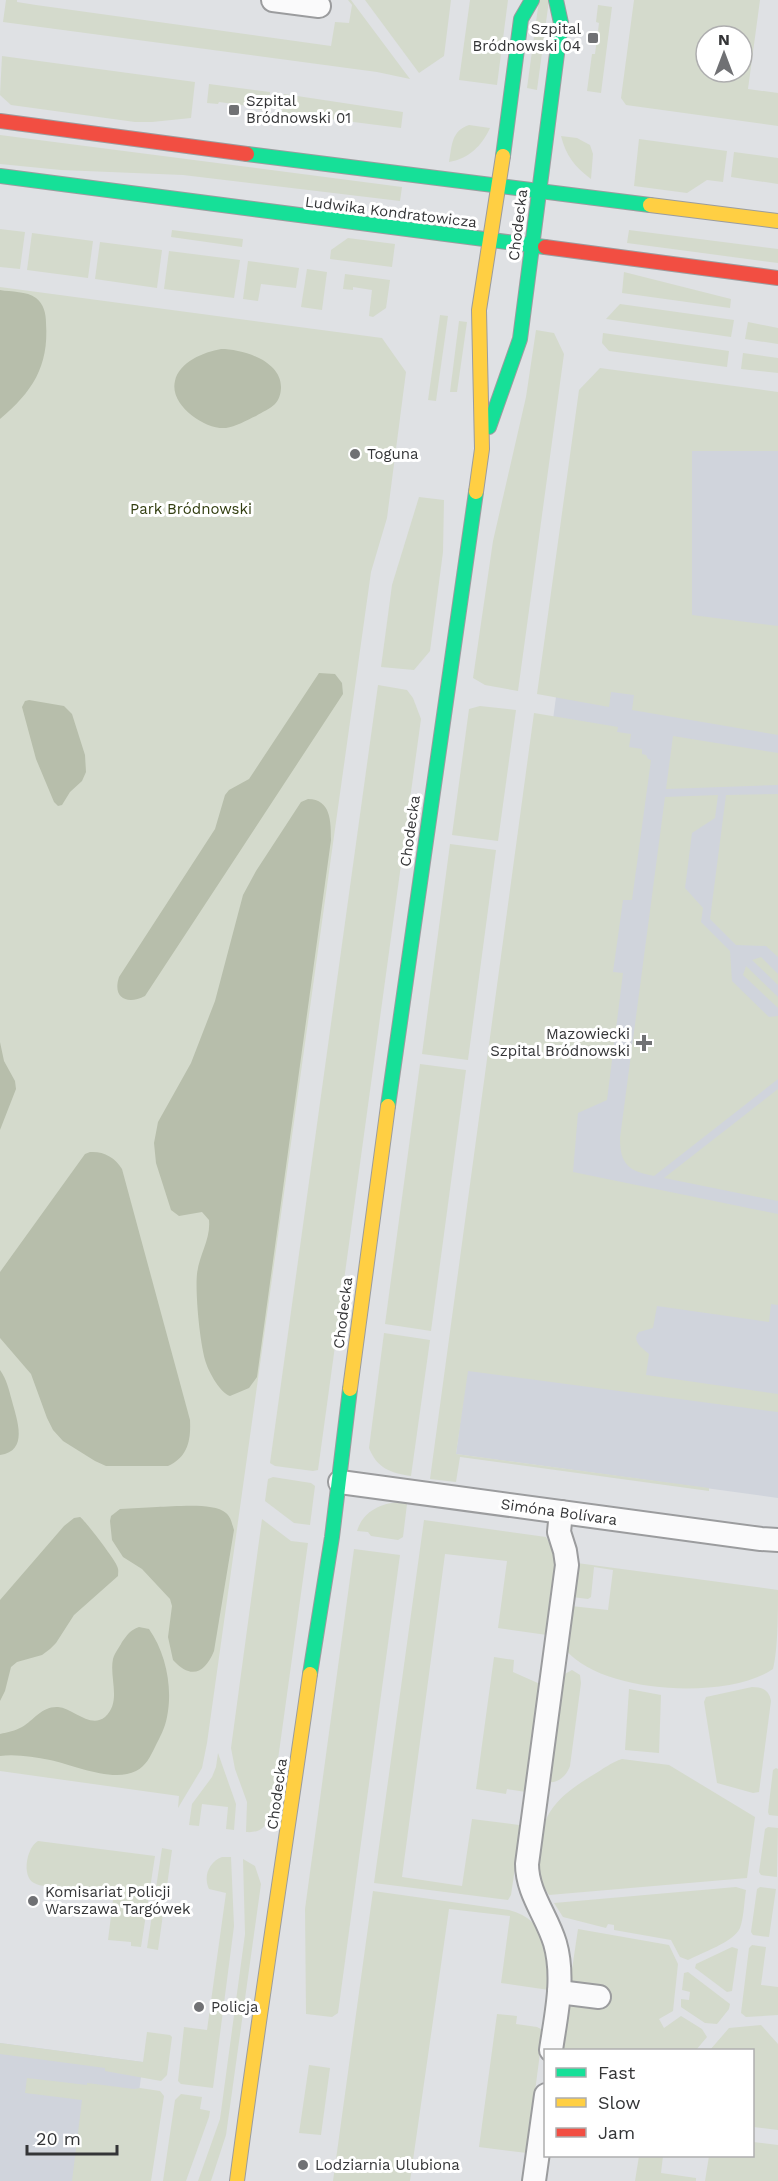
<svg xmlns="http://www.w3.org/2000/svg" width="778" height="2181" font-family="'Work Sans',sans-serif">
<rect width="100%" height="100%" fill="#dfe1e4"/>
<g fill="#d0d4dc">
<polygon points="778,419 778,1498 456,1454 556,697 593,466"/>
<polygon points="0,2043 143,2062 127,2181 0,2181"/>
</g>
<g fill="#d4dacc" fill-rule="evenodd">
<polygon points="6,0 17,0 17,2 36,5 331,46 335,22 349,23 352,5 348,0 351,0 410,79 377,72 3,22"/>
<polygon points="365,0 451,0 444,56 419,73"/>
<polygon points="470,0 508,0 497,85 459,80"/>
<polygon points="539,0 549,0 537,90 527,88"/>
<path d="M634 0H760L748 89 778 93V126L626 105 621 98ZM706 36H742V72H706Z"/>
<polygon points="598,5 612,7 601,93 587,91 592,54 595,54 599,23 596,22"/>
<polygon points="2,56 195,82 191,118 152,122 135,122 11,105 0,95"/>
<polygon points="209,84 270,92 268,111 249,108 249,106 219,102 218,104 207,103"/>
<polygon points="284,94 403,112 401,128 282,113"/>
<path d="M469 125 490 128C482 146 468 159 449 162 452 146 451 131 469 125Z"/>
<polygon points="0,135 402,187 400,201 183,175 61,170 0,164"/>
<path d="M561 136 577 138 590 145 593 154 591 179C575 167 566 156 561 136Z"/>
<polygon points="639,139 727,151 723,182 707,180 687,193 634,186"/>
<polygon points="734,152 778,158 778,184 731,177"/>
<polygon points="0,229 25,232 20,269 0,267"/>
<polygon points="172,230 243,239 242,247 171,237"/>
<polygon points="629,230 778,249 778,263 627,243"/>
<polygon points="32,233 93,241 88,278 27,270"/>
<polygon points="348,238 395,244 392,267 330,259 331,250"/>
<polygon points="100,242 162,250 157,288 95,279"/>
<polygon points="169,251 240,260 234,298 164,289"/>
<polygon points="248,261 299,268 296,288 261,284 258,301 243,299"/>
<polygon points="307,269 327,272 322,310 301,307"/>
<polygon points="624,272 731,299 730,308 622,293"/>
<polygon points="345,274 390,280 386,308 373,317 369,316 372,290 353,287 353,290 343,289"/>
<polygon points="0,287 382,338 406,372 387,518 371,572 207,1743 202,1768 178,1808 179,1796 0,1771"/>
<polygon points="620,304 734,320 731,337 606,319"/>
<polygon points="440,315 448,316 436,401 428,400"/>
<polygon points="459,321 467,322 457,392 450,392"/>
<polygon points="748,322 778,328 778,344 745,339"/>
<polygon points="536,330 554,333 564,354 518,691 485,685 473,678 493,541 526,397"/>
<polygon points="603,333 729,351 727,367 609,351 602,343"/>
<polygon points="743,353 778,358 778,373 741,369"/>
<polygon points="600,368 778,392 778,451 692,451 692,615 778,626 778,735 632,710 634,695 611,692 609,707 537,694 579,390"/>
<polygon points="419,497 444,500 443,552 430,651 414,670 381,667 392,585"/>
<polygon points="378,685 407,690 413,698 421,719 318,1470 313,1471 275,1466 270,1463"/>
<polygon points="480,706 516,710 498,841 452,835 469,709"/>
<path d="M534 713 618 727 617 732 631 734 629 747 642 749V754L646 755 648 759 651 760 632 900H623L613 972 623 973 607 1100 578 1113 573 1172 778 1214V1305L771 1304 769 1322 657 1306 653 1328 639 1332C631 1341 642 1348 649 1354L646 1375 778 1394V1412L468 1371 456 1454 709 1488V1491L460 1457 456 1482 430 1479Z"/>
<polygon points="673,736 778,753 778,785 666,789"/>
<polygon points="778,794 778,957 766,946 736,945 710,919 726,795"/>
<path d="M718 795 715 818 692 833 685 888 703 908 701 922 730 951 732 981 769 1017 778 1016V1079L654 1176C629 1171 620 1165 620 1138L665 797Z"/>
<polygon points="450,844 496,850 468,1060 422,1054"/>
<polygon points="761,957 778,974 778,985 752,960"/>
<polygon points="746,966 778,997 778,1008 743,975"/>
<polygon points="420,1064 466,1070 431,1331 385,1324"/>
<polygon points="778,1089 778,1201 664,1178"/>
<path d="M384 1333 430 1340 411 1476C390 1473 377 1468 369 1448Z"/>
<polygon points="273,1477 311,1483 315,1486 310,1525 294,1523 265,1501 268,1479"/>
<path d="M398 1502 407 1504 403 1537 398 1540 371 1536 368 1532 357 1531C363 1512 379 1504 398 1502Z"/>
<path d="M262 1519 291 1541 308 1543 270 1817C265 1829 258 1833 246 1832L247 1802 235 1769 231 1748Z"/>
<polygon points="424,1520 546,1537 557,1557 547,1635 498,1628 507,1561 445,1554 402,1877 462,1886 472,1819 519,1825 521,1827 511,1895 508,1900 374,1883"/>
<polygon points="354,1549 400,1555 338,2013 332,2017 306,2014 305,1909"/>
<path d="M577 1563 778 1590C778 1612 778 1650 773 1669 728 1700 602 1694 566 1650L571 1606 608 1610 613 1570 594 1567 591 1597 588 1599 572 1597Z"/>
<polygon points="494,1657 514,1660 513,1672 540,1684 526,1792 507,1789 506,1794 476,1789"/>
<path d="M572 1670 580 1675 581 1683 570 1766C567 1775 558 1784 548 1782L563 1675Z"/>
<path d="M752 1687C762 1687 769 1690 771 1701L759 1792 753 1793 717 1783 704 1702 706 1697Z"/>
<polygon points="629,1689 661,1695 659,1753 625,1750"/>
<polygon points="218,1753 236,1804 234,1830 226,1829 228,1807 202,1804 199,1826 189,1825 192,1804 212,1777 216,1767"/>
<path d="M622 1759 669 1765 755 1817 747 1878 549 1895C544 1887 538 1879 536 1870 535 1864 537 1857 538 1851 542 1811 560 1795 593 1775 603 1769 612 1762 622 1759Z"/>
<polygon points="776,1768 778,1769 778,1816 769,1815 768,1812 773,1770"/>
<polygon points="768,1827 778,1828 777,1877 761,1875 759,1872 765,1829"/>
<path d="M38 1841 155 1856 141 1947 131 1946V1942L108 1940 113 1900 58 1894V1887C51 1886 41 1887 34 1883 21 1876 27 1847 38 1841Z"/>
<polygon points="162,1848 172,1850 158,1950 147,1948"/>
<path d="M222 1857H231L234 1926 213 2088 181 2084 178 2081 184 2027 207 2030 226 1893 209 1889C203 1876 209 1862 222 1857Z"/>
<polygon points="243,1859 255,1866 261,1884 226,2135 211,2181 198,2181 220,2119 245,1934"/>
<path d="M736 1887 746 1890C744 1902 744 1917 740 1928 734 1942 701 1953 688 1960L680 1957 671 1940 614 1930V1925L608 1924 606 1928 563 1917 554 1903Z"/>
<polygon points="760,1887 776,1889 769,1937 753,1935 751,1932 757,1889"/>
<path d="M373 1891 509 1910C549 1920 549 1956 549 1990L501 1983 510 1916 449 1909 410 2181H333Z"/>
<polygon points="578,1929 669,1945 678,1964 673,2011 659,2019 664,2028 681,2016 702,2029 707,2037 696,2050 560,2050"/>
<polygon points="752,1945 766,1947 761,1985 778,1987 778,2015 746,2017 741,2013 749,1948"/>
<polygon points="732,1947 738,1949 732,1991 727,1992 695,1968 696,1964"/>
<polygon points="688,1972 730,2004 729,2009 717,2024 705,2023 681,2007 681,1999 689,2000 690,1992 682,1990 684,1973"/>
<polygon points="497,2014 517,2016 516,2024 537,2027 543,2030 527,2153 479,2147"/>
<polygon points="761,2025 778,2044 778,2130 753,2127 752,2050 710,2050 729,2028"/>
<polygon points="147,2032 170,2035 172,2037 167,2075 161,2081 105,2071 105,2068 0,2054 0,2043 143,2062"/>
<polygon points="309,2065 330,2068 321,2135 299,2133"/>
<polygon points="27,2078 87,2085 87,2083 134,2089 140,2088 160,2091 164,2096 151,2181 72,2181 82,2100 25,2093"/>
<polygon points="181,2094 202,2097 200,2109 210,2111 209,2117 186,2181 163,2181 175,2100"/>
<polygon points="753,2142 778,2145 778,2181 705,2181 709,2156 752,2156"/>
<polygon points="639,2156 663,2156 661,2173 696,2178 696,2181 635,2181"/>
</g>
<g fill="#b7beab">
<path d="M0 290C11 292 27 291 36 298 44 304 46 314 46 323 49 367 32 392 0 419Z"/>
<path d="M221 349C243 349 281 361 281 387 281 393 279 400 275 404 270 409 262 412 256 416 247 420 235 427 226 428 205 430 169 405 175 381 179 362 204 352 221 349Z"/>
<path d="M319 673 335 674 342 683 343 694 145 996C128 1005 112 999 119 977L215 829 225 795 229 790 249 779Z"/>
<polygon points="29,700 64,706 72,714 85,755 86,772 82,781 70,792 62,805 58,806 54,802 36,759 22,707 25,701"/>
<path d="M308 799C331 799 331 822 331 840L257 1377 249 1388 230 1396C220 1393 209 1372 206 1363 200 1345 195 1293 197 1274 199 1255 211 1239 209 1220L202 1212 179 1216 171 1210 156 1163 154 1143 158 1122 191 1063 215 1001 243 895 256 871 301 802Z"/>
<polygon points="0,1042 4,1061 15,1081 16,1089 0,1130"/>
<path d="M90 1152C103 1151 115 1157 122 1169L190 1420C191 1440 188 1457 168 1466H106L95 1461 63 1441 53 1430 47 1418 31 1374 0 1338V1272L85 1154Z"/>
<path d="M0 1370C7 1380 9 1390 12 1401 17 1420 29 1451 0 1455Z"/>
<path d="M157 1507C174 1507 213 1502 226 1513 231 1517 232 1524 234 1530L214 1651C205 1673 191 1680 173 1660L168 1637 172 1606 170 1599 142 1569 123 1557 112 1540 110 1521 111 1516 120 1509Z"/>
<path d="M80 1517C84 1519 116 1561 117 1566 119 1570 118 1572 118 1576L74 1615 56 1643 50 1649 42 1655 17 1662 11 1667 5 1691 0 1701V1600L64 1526 74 1518Z"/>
<path d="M139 1627 149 1629C166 1653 173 1688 167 1717 165 1728 160 1737 155 1747 150 1757 146 1766 136 1771 113 1783 74 1765 50 1760 34 1757 16 1754 0 1756V1734C8 1732 15 1731 22 1727 34 1720 42 1706 58 1707 73 1708 90 1729 105 1717 122 1702 109 1678 113 1659 115 1652 119 1648 122 1642 127 1635 130 1630 139 1627Z"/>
</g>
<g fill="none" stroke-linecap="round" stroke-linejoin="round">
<g stroke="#9b9c9e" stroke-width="26">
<g id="street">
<polyline points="273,0 319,6"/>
<polyline points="340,1482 761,1539 778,1540"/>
<polyline points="559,1992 599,1997"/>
<path d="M551 2050C556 2015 565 1978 555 1943 547 1916 527 1893 527 1864L567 1565 565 1551 559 1532 561 1512"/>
<polyline points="534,2181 546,2095"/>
</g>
</g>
<g stroke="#9b9c9e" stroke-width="16">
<g id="fast">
<polyline points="247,154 650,205"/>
<polyline points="503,156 521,19 532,0"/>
<polyline points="0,176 545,247"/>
<polyline points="489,427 520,339 561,23 556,0"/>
<polyline points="388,1106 476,492"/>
<polyline points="310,1674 332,1537 350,1389"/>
</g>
</g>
<g stroke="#9b9c9e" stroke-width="16">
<g id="slow">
<polyline points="650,205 778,221"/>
<polyline points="476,492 482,449 479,310 503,156"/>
<polyline points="350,1389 388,1106"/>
<path d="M237 2181C259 2012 286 1843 310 1674"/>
</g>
</g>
<g stroke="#9b9c9e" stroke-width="16">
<g id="jam">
<polyline points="0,121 247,154"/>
<polyline points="545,247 778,278"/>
</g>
</g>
<use href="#street" stroke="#fafafb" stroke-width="22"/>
<use href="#fast" stroke="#16e098" stroke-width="14"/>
<use href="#slow" stroke="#ffcf43" stroke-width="14"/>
<use href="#jam" stroke="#f24e42" stroke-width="14"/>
</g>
<g fill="#707174" stroke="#fff" stroke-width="2">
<rect x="587" y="32" width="12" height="12" rx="3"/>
<rect x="228" y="104" width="12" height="12" rx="3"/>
<circle cx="355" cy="454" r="6"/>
<path d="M641 1034h6v6h6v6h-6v6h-6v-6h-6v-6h6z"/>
<circle cx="33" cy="1901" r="6"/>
<circle cx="199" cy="2007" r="6"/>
<circle cx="303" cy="2165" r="6"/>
</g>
<g text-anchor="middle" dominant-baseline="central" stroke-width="6" stroke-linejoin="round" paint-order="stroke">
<g font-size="15" fill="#343537" stroke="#fff" text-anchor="start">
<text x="581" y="29" text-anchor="end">Szpital<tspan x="581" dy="17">Bródnowski 04</tspan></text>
<text x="246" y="101">Szpital<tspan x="246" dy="17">Bródnowski 01</tspan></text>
<text x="367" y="454">Toguna</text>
<text x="630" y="1034" text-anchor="end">Mazowiecki<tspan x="630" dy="17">Szpital Bródnowski</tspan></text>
<text x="45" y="1892">Komisariat Policji<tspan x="45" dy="17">Warszawa Targówek</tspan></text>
<text x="211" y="2007">Policja</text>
<text x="315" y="2165">Lodziarnia Ulubiona</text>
</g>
<g font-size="15" fill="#343537" stroke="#fff">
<text transform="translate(391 212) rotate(7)">Ludwika Kondratowicza</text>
<text transform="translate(518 225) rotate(-83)">Chodecka</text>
<text transform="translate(410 831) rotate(-82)">Chodecka</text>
<text transform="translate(343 1313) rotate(-83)">Chodecka</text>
<text transform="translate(559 1512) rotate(8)">Simóna Bolívara</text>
<text transform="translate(277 1794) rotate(-82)">Chodecka</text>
</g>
<g font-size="15" fill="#313d0f" stroke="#fff">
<text x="191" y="509">Park Bródnowski</text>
</g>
</g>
<rect x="544" y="2049" width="210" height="108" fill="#ffffff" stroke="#aeaeaf" stroke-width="1.5"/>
<rect x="556" y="2068" width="30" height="9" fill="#16e098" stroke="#aeaeaf" stroke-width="1.5"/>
<text x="598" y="2079" font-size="18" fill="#343537">Fast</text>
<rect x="556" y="2098" width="30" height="9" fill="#ffcf43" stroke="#aeaeaf" stroke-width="1.5"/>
<text x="598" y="2109" font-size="18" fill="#343537">Slow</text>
<rect x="556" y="2128" width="30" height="9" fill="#f24e42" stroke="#aeaeaf" stroke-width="1.5"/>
<text x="598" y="2139" font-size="18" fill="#343537">Jam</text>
<g transform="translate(724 54)"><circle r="28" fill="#ffffff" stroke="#aeaeaf" stroke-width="1.5"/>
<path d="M0-4.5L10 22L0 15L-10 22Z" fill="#707174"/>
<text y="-9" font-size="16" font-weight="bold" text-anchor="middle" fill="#343537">N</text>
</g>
<path d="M27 2145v9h90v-9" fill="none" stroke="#343537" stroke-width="3"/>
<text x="36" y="2145" font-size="18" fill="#343537" stroke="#ffffff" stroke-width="4.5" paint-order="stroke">20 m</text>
</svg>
